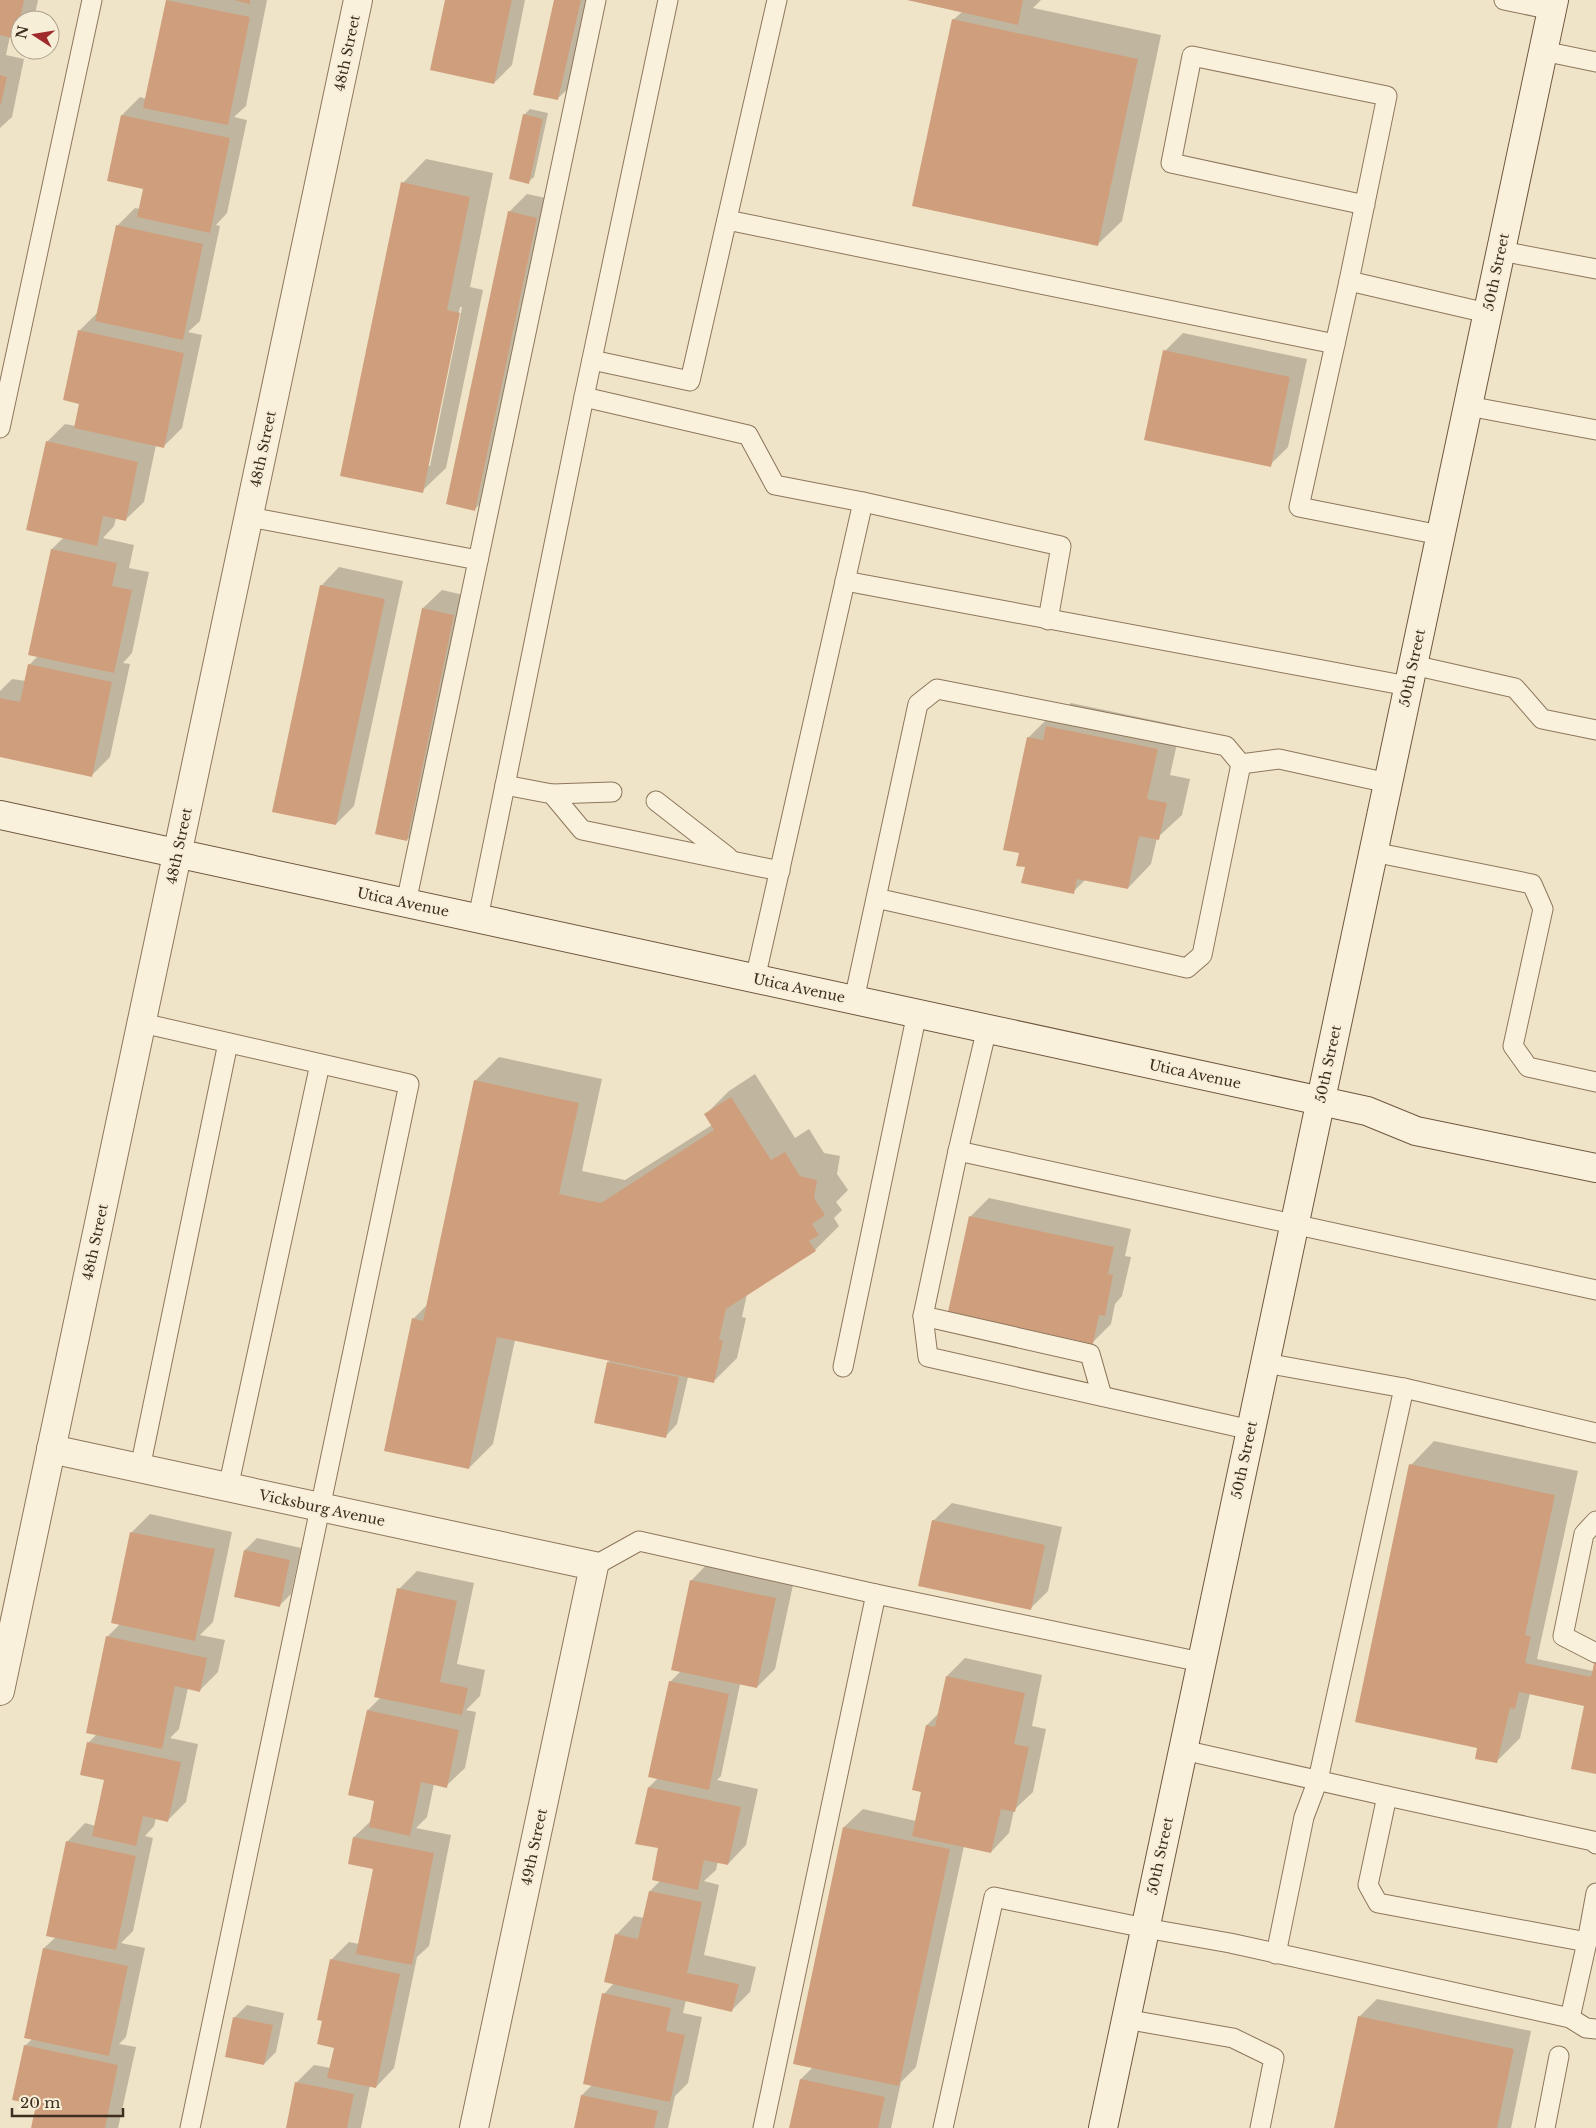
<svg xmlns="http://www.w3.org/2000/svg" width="1596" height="2128" font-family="'Libre Baskerville',serif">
<rect width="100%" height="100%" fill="#f0e4c8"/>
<g fill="#0003" fill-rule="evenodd">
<polygon points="0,0 38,0 34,19 20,20 20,33 15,37 10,36 6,55 24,59 12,117 0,128"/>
<polygon points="167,0 267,0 246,106 234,117 247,120 227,213 216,225 220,226 200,321 188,332 202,335 182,428 164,446 156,445 144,502 125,520 116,518 114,526 103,538 134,545 129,568 149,572 132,653 123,663 130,664 110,757 92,775 0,756 0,691 12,679 26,681 29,665 39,655 52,549 64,537 47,442 65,424 76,426 81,403 79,331 97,313 117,226 135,208 140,209 144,188 122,115 140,97 146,99"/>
<polygon points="446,0 525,0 512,65 494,83"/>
<polygon points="556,0 589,0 570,87 557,99"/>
<polygon points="909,0 1041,0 1033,8 1161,35 1122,221 1098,244 953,20 962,12"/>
<polygon points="530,109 548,113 534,177 528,182 524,115"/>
<path d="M426 159 493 173 470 287 483 290 446 468 422 491 403 183ZM460 307H462L430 466H427Z"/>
<polygon points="527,194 555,200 493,491 475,509 509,212"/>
<polygon points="1183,333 1307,359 1288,447 1270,465 1165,351"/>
<polygon points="339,567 403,581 354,806 336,824 321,586"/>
<polygon points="442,590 472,597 425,821 407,840 423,608"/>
<polygon points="1071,703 1181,726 1170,775 1190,779 1182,815 1157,838 1151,864 1128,888 1086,879 1073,892 1026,866 1020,852 1028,738 1052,714 1058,715"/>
<polygon points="499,1057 602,1079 582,1171 625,1180 712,1125 705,1115 729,1091 755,1074 795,1138 809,1129 824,1153 840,1156 837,1174 848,1190 836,1202 842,1210 834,1218 839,1226 815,1250 747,1294 742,1317 746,1318 737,1358 713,1382 688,1377 677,1424 665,1437 608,1362 610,1360 515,1340 493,1444 469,1468 413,1319 428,1304 475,1081"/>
<polygon points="989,1198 1131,1229 1125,1256 1131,1257 1122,1296 1115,1304 1111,1324 1093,1342 950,1311 971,1216"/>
<polygon points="1434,1441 1578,1471 1537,1659 1593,1671 1596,1773 1586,1705 1530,1693 1520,1738 1496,1762 1479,1747 1411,1465"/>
<polygon points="952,1503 1062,1527 1048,1591 1030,1609 933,1521"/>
<polygon points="150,1514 232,1532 213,1622 200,1635 225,1640 218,1672 200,1690 188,1688 179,1729 170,1738 198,1744 186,1802 168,1820 156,1818 154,1826 145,1836 153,1838 133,1931 121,1943 145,1948 126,2037 119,2044 136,2047 118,2128 33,2128 38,2104 25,2046 32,2039 44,1948 56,1937 67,1842 85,1823 96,1826 105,1779 88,1743 97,1734 107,1637 120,1624 112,1622 132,1532"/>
<polygon points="257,1538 301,1548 291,1594 279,1606 245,1550"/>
<polygon points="709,1562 794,1580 775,1669 757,1687 740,1684 721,1776 717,1780 758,1789 746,1845 728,1864 718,1861 716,1870 704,1881 719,1885 704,1955 756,1967 750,1992 732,2010 686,2000 683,2013 702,2017 688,2083 675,2096 668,2128 575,2128 582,2095 593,2084 604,1994 614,1983 616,1935 634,1916 644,1918 650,1891 661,1880 660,1847 649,1787 658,1778 670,1682 681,1671 691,1581"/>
<polygon points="417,1571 474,1583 457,1664 485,1670 480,1696 466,1710 476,1712 465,1768 446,1786 434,1784 427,1817 416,1828 451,1835 429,1946 417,1957 394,2068 376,2087 370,2085 361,2128 287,2128 296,2083 314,2065 331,2068 335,2047 331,1960 349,1942 359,1944 374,1868 354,1837 372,1820 376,1800 368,1710 381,1697 399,1589"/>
<polygon points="965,1658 1042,1675 1032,1726 1046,1729 1033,1792 1014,1810 1009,1833 991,1852 964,1846 916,2067 901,2082 891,2128 791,2128 801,2079 813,2067 844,1827 863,1809 916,1821 923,1791 927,1725 939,1713 947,1676"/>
<polygon points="1377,1999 1531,2031 1511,2128 1336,2128 1359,2017"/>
<polygon points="247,2005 284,2013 276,2052 264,2064 226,2056 235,2017"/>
</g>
<g fill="#cf9f7d">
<polygon points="0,0 24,0 16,39 0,35"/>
<polygon points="166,0 250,17 228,125 143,108"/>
<polygon points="234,0 250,0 250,4"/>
<polygon points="445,0 512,0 494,84 430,70"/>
<polygon points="554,0 581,0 558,100 533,95"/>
<polygon points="907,0 1023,0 1018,25"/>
<polygon points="952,19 1138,59 1098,246 912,206"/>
<polygon points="0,75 7,77 1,104 0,104"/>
<polygon points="523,114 543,119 529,184 509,179"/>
<polygon points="121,115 230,138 210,233 137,217 143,189 107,181"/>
<polygon points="401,182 470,197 447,310 460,313 423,493 340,476"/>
<polygon points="508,211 537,218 475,511 446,504"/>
<polygon points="116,225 203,244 183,340 95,321"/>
<polygon points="78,330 184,353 164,448 74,428 79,404 63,400"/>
<polygon points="1163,350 1290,377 1271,467 1144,440"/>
<polygon points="46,441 138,462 126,521 103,516 97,546 26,530"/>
<polygon points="51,549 117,563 112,586 132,590 114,673 28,655"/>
<polygon points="320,585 385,599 336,825 272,812"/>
<polygon points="422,608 454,615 407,841 375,834"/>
<polygon points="28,664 112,682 92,777 0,757 0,698 20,702"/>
<polygon points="1046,726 1158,749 1147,799 1167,803 1159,840 1139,836 1128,889 1077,879 1074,894 1021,883 1025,867 1016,866 1019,853 1003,850 1027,737 1043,740"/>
<polygon points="474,1080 579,1103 559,1194 601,1203 714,1130 704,1114 731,1097 771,1160 785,1152 800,1176 817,1180 814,1198 825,1215 812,1224 819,1235 809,1241 816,1251 726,1309 719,1340 723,1341 714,1383 497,1337 469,1469 384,1451 412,1318 423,1321"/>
<polygon points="969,1216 1114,1247 1108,1274 1113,1275 1105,1316 1099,1315 1093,1344 948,1312"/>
<polygon points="607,1362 679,1377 666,1438 594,1423"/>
<polygon points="1409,1464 1555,1495 1525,1635 1531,1636 1525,1663 1591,1677 1596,1655 1596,1774 1571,1769 1584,1706 1519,1692 1515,1709 1510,1708 1497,1763 1475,1759 1477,1748 1355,1722"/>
<polygon points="932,1520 1045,1545 1031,1610 918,1586"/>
<polygon points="130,1532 215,1549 195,1641 111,1623"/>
<polygon points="244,1550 290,1560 280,1607 234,1597"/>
<polygon points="690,1580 776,1598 757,1688 671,1670"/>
<polygon points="397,1588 457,1601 440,1682 468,1688 462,1715 374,1697"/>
<polygon points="106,1636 207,1658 200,1692 175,1686 162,1749 86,1733"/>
<polygon points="946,1676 1025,1693 1014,1744 1029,1747 1015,1812 1001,1809 991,1853 912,1836 921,1792 912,1790 926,1725 935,1727"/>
<polygon points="669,1681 729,1694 709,1790 648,1777"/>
<polygon points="367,1710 459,1730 447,1788 421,1782 410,1836 369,1827 374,1801 348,1795"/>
<polygon points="87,1742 181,1762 168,1822 143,1816 136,1846 92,1836 104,1780 80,1775"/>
<polygon points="648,1787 741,1807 728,1865 704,1860 698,1890 652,1880 658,1848 635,1844"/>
<polygon points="843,1827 950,1849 899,2086 793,2064"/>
<polygon points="353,1837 434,1853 412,1965 356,1954 373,1869 348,1864"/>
<polygon points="66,1841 136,1856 116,1950 46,1936"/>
<polygon points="649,1891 702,1902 687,1973 739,1984 732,2012 604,1982 615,1934 638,1939"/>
<polygon points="43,1948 128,1966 109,2056 24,2038"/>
<polygon points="330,1959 400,1974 376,2088 327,2078 334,2048 317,2044 322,2021 317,2020"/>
<polygon points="602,1993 671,2008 666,2031 685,2035 670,2102 583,2084"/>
<polygon points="1358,2016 1514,2049 1497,2128 1334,2128"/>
<polygon points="233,2017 273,2025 264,2065 225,2057"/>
<polygon points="24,2045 118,2065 105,2128 31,2128 36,2105 12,2100"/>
<polygon points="800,2079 885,2097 878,2128 789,2128"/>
<polygon points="295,2082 354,2094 347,2128 286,2128"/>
<polygon points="581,2095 658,2111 654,2128 574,2128"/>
</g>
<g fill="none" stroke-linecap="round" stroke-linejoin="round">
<g stroke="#8d765c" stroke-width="21">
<g id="lane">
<polyline points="1504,0 1552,10"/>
<polyline points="1543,51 1596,62"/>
<polyline points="727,220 1335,344"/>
<polyline points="1501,251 1596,269"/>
<polyline points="1349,281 1387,96 1192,56 1171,163 1365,205"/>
<polyline points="592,360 690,381 777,0"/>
<polyline points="584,397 748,435 775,485 863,502 755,979"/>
<polyline points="1468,406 1596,430"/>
<polyline points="0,428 92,0"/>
<polyline points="863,502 1061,546 1048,620"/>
<polyline points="249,517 478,560"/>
<polyline points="1440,535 1299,507 1349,281 1487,313"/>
<polyline points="845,581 1408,686"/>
<polyline points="1413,665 1515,688 1542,719 1596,730"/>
<polyline points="1241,764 1279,759 1388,783"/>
<polyline points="505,785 552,794 582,830 780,871"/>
<polyline points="552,794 612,792"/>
<polyline points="656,801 728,857"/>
<polyline points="1373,852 1532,884 1543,909 1513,1046 1528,1067 1596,1082"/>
<polyline points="406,903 596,0"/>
<polyline points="478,918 584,397 668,0"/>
<polyline points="854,1000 918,704 937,689 1226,746 1241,764 1202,955 1187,968 876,898"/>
<polyline points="142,1023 409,1084 190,2128"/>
<polyline points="987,1028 958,1151 923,1316 928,1357 1251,1430"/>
<polyline points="958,1151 1596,1290"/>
<polyline points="923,1316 1090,1354 1102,1396"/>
<polyline points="1265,1363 1404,1388 1318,1780 1304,1817 1276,1954"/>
<polyline points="843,1367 917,1013"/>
<polyline points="1404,1388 1596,1433"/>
<polyline points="140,1468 228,1043"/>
<polyline points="228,1488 320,1064"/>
<polyline points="1596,1521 1584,1534 1563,1636 1596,1653"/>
<polyline points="594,1566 639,1541 876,1594 1201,1662"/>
<polyline points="1183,1750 1387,1796 1368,1885 1378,1903 1587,1942 1570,2018"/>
<polyline points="1387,1796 1593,1841 1596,1844"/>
<polyline points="1587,1942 1596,1893"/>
<polyline points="1125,2019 1233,2038 1274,2058 1260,2128"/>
<polyline points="763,2128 876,1594"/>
<polyline points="943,2128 994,1897 1145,1928 1230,1943 1570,2018 1586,2028 1596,2029"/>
<polyline points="1545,2128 1559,2056"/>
</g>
</g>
<g stroke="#8d765c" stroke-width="30">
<g id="street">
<polyline points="51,1449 594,1566 474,2128"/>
<polyline points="0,1691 358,0"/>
</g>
</g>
<g stroke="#6f573f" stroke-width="30">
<g id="secondary">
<polyline points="0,815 1321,1101 1367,1111 1416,1131 1596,1168"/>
<polyline points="1103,2128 1554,0"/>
</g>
</g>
<use href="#lane" stroke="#faf1dc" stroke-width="19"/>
<use href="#street" stroke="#faf1dc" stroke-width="28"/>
<use href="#secondary" stroke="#faf1dc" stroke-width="28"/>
</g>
<g text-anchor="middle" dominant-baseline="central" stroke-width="4" stroke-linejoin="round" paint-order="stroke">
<g font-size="14" fill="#3d2e20" stroke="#f7eed8">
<text transform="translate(347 53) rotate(-78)">48th Street</text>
<text transform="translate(1496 272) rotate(-78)">50th Street</text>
<text transform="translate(263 449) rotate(-78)">48th Street</text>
<text transform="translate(1412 668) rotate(-78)">50th Street</text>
<text transform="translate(179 846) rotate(-78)">48th Street</text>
<text transform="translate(403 902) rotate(12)">Utica Avenue</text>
<text transform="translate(799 988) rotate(12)">Utica Avenue</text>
<text transform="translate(1328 1064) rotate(-78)">50th Street</text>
<text transform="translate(1195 1074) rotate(12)">Utica Avenue</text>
<text transform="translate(95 1242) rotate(-78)">48th Street</text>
<text transform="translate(1244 1460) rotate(-78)">50th Street</text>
<text transform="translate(322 1508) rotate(12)">Vicksburg Avenue</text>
<text transform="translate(534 1847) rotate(-78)">49th Street</text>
<text transform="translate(1160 1856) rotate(-78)">50th Street</text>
</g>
</g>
<g transform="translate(35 35) rotate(282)"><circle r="24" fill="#f7eed8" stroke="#ada18e"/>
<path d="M0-4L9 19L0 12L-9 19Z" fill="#9e2a2b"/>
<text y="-8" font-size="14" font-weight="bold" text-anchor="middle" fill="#3d2e20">N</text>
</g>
<path d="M12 2108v8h111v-8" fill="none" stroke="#3d2e20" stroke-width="2.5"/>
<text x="20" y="2108" font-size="15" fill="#3d2e20" stroke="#f7eed8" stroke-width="4" paint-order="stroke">20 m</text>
</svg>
